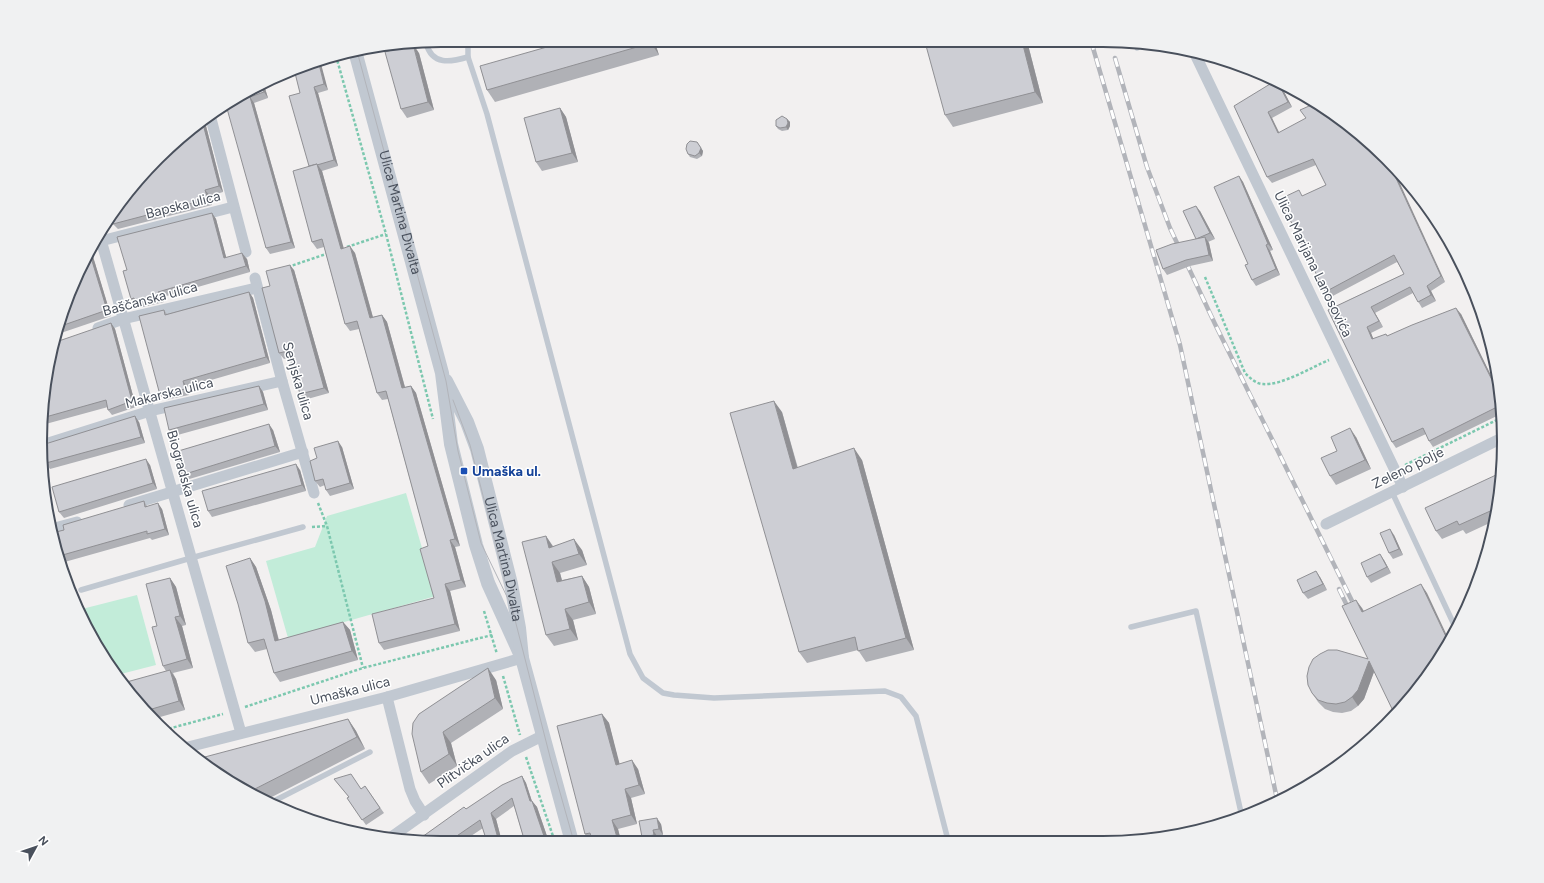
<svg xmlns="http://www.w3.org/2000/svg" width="1544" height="883" font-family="Figtree,sans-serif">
<rect width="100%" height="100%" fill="#f2f0f0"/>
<g fill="#c2ecd9">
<polygon points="406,493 436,596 288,638 266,561 315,547 327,516"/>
<polygon points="137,595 156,665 117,675 94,642 78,610"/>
</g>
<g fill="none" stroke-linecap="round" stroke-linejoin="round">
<g stroke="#7cc8af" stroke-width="2.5" stroke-dasharray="3 2" stroke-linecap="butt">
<polyline points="336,56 386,234 433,419"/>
<polyline points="347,247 386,234"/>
<polyline points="288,267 329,253"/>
<path d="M1205 277 1245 373C1250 378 1256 384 1263 384 1281 386 1312 367 1329 360"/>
<polyline points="1405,465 1503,417"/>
<polyline points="318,503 327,526 363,668"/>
<polyline points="312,527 327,526"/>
<polyline points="484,611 497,654"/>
<polyline points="503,676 520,735"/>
<polyline points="245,707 363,668 492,635"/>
<polyline points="164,730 223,714"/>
<polyline points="526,757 555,842"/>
</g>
<g stroke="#c1c8d1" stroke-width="5.5">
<polyline points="1135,42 1137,48"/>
<path d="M426 43C432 66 451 62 468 57"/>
<polyline points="468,43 468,57 487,114 630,654 643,678 663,693 674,695 714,698 885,691 901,697 916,716 948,840"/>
<polyline points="1392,492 1456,629"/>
<polyline points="81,590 191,558 303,527"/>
<polyline points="1131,627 1196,611 1242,817"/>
<polyline points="272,802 370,752"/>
</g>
<g stroke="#c1c8d1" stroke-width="11">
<polyline points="1195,54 1403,487"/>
<polyline points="210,115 246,252"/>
<polyline points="99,233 241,733"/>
<polyline points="93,243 233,207"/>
<polyline points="255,278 282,381 314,493"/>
<polyline points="98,328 123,319 256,288"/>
<polyline points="42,445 150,411 282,381"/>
<polyline points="129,505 303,452"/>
<polyline points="1326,524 1502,438"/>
<polyline points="51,529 77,522"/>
<polyline points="387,697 410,789 415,801 424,815"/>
<polyline points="184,748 387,697 522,658"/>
<polyline points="390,838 512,751 542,736"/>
</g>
<g stroke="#c1c8d1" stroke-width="14">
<polyline points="355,51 442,373 451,444 476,545 488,583 522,658"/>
<path id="s1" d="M446 381 467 422 477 449 511 584 519 628 522 658 572 842"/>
</g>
<g stroke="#b2b4ba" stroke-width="1">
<path id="s2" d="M357 51 446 381 458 451 481 543 511 605"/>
<polyline points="453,400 470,445 505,581"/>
<polyline points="510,600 550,757 574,842"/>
</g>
<g stroke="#b2b4ba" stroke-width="4.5">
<g id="rail">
<polyline points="1091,41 1180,345 1277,799"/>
<polyline points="1115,58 1147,167 1170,228 1215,324 1357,611"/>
<polyline points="1339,589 1351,614"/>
</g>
</g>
<use href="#rail" stroke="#fff" stroke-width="3" stroke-dasharray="9" stroke-linecap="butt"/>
</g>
<g fill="#b0b1b6">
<polygon points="1027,41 1043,103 953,127 945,115"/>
<polygon points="655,43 659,55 495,102 487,90 480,66"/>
<polygon points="419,53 434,110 407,118 401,109"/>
<polygon points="313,61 328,90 318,93 338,166 322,171 343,248 355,253 373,317 382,315 387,322 405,387 411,386 416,393 460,546 455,547 466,587 450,591 460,631 384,650 379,643 434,598 428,546 388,399 382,400 377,393 359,329 350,331 345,324 324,247 317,249 312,242 309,166 300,93"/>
<polygon points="263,82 268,98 254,103 295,248 270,254 266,248 240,101"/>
<polygon points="1281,86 1292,107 1272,118 1279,132 1367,140 1445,282 1431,291 1436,301 1422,308 1413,293 1375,313 1383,327 1371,333 1373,339 1387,336 1461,314 1499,392 1503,413 1433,447 1429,441 1426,434 1396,448 1392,442 1328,310 1404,274 1397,262 1329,298 1325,292 1303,196 1326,185 1316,165 1272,183 1267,177 1234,106"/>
<polygon points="560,108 566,117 578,162 542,171 536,162"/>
<polygon points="787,119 790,122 790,126 788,130 782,131 778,129 776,126"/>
<polygon points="206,126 223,192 210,196 212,205 118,229 113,224"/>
<polygon points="697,142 703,151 702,156 697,159 690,157 688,154"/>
<polygon points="1239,176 1243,182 1273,250 1270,251 1280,275 1256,286 1252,280 1248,264"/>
<polygon points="1200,211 1215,239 1208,242 1209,243 1213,261 1190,266 1167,275 1163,269 1196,239"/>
<polygon points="212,213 216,219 226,257 247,259 250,272 163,297 164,302 139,308 137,305 135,305 131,299 127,270"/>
<polygon points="91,250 111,316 55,335 81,264"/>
<polygon points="294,270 329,393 304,400 300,394 290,357 284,359 279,353 270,286"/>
<polygon points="249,292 253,298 270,363 187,387 189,395 165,400 160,395 164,310 167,314"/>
<polygon points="111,323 115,329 136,407 112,415 108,410 108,407 42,425 43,389"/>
<polygon points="259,386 263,392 268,410 174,436 169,430"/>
<polygon points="782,412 798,468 862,460 914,650 866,662 858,650 807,663 799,652"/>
<polygon points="139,422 145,443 50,469 46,463"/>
<polygon points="273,430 280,452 186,480 182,475"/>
<polygon points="1356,437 1371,469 1336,485 1330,476 1337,451"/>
<polygon points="342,447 354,489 330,496 326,490 325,485 320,487 315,481 317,458"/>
<polygon points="150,465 157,489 64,518 59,512"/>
<polygon points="300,470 306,491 212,517 208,511"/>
<polygon points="1496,475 1501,483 1501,494 1494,521 1466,534 1463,530 1442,539 1436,531"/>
<polygon points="144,501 147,506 162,509 169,535 152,540 150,538 61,563 52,533 64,530"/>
<polygon points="1394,535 1403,555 1393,559 1389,553"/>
<polygon points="546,536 553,546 582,550 587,565 560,573 562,580 582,576 589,587 596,614 573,620 578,640 554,646 546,635"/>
<polygon points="250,558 256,567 271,610 279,640 343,622 350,630 358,660 280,682 274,673 267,649 255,652 248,643"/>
<polygon points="1384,560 1391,573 1371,583 1367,577"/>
<polygon points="1320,577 1327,590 1308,599 1303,593"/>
<polygon points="170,578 176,587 186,625 182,626 193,668 173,673 176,679 185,710 153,719 139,706 166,671 163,666 157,626"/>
<polygon points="1427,593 1374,672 1364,699 1358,706 1351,711 1342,713 1333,712 1325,709 1318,702 1312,693 1368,659 1362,608 1364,611"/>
<polygon points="496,680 503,709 451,743 457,766 429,784 421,772 419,714"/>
<polygon points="602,714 609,723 619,764 638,769 645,794 631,798 637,824 618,829 621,841 591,842 585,834"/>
<polygon points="348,719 356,731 365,749 266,800 241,789"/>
<polygon points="522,776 526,783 532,801 537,807 549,842 524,839 514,806 496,819 502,842 487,842 483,828 462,842 415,842 466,809"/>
<polygon points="334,779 361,789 365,786 384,813 366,825 347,798 349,797"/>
<polygon points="661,824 663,835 657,836 658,841 645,841 642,837"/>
</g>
<g fill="#909094">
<polygon points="1022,41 1027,41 1043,103 1035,92"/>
<polygon points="651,43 655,43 659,55"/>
<polygon points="413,44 419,53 434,110 428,102"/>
<polygon points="318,60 320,60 328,90 324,84"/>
<polygon points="263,82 268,98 264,92 261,83"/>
<polygon points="1278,83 1281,86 1292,107 1288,102"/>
<polygon points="314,87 318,93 338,166 334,160"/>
<polygon points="250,97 254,103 295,248 291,242"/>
<polygon points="560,108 566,117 578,162 572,153"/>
<polygon points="1268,112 1272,118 1282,139 1278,133"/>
<polygon points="787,119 790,122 790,126 788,130 786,127"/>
<polygon points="202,120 206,126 223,192 219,186"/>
<polygon points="697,142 703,151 702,156 699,153"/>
<polygon points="1389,163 1392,166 1445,282 1441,276"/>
<polygon points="317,164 322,171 346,256 341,249"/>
<polygon points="1239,176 1243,182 1273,250 1268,244"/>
<polygon points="205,190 210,196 212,205 208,199"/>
<polygon points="1196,206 1200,211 1215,239 1210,233"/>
<polygon points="212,213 216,219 228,264 224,258"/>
<polygon points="1205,237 1209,243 1213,261 1209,255"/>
<polygon points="1266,245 1270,251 1280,275 1276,269"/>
<polygon points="350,246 355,253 375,325 370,318"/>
<polygon points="90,248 91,250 111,316 107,310 89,251"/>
<polygon points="242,253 247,259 250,272 246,266"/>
<polygon points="290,265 294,270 329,393 324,388"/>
<polygon points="1427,286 1431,291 1436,301 1431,295"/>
<polygon points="158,292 163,297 164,302 160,296"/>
<polygon points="249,292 253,298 270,363 266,357"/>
<polygon points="1371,307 1375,313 1383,327 1379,321"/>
<polygon points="1456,308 1461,314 1499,392 1500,396"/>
<polygon points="382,315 387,322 407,395 402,388"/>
<polygon points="111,323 115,329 136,407 132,401"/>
<polygon points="1367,327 1371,333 1376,345 1372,339"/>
<polygon points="183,381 187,387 189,395 185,389"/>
<polygon points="259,386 263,392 268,410 264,404"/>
<polygon points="411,386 416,393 460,546 455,539"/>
<polygon points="774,401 782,412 801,481 793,469"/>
<polygon points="135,416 139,422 145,443 141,437"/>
<polygon points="269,424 273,430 280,452 275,446"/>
<polygon points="1350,428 1356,437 1371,469 1365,460"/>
<polygon points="338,441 342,447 354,489 350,483"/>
<polygon points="854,448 862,460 914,650 906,638"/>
<polygon points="146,459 150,465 157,489 153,483"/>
<polygon points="296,464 300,470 306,491 302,485"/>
<polygon points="1496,475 1501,483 1501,486"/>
<polygon points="158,503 162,509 169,535 165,529"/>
<polygon points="1390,529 1394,535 1403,555 1399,549"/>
<polygon points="546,536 553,547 549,548"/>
<polygon points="574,539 582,550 587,565 579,554"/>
<polygon points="450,540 455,547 466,587 461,580"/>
<polygon points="1380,554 1384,560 1391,573 1387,567"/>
<polygon points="250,558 256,567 271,610 281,650 275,641"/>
<polygon points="552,562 560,573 565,593 557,582"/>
<polygon points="1316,571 1320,577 1327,590 1323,584"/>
<polygon points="582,576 589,587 596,614 589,602"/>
<polygon points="170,578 176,587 186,625 180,616"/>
<polygon points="445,584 450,591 460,631 455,624"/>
<polygon points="1421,584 1427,593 1450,642 1449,643"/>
<polygon points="1356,600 1362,608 1368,621 1362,612"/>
<polygon points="565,609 573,620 578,640 570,629"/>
<polygon points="175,617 182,626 193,668 187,659"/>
<polygon points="343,622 350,630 358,660 352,651"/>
<polygon points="1369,661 1375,669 1364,699 1358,706 1352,697"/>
<polygon points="488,668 496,680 503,709 495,698"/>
<polygon points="170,670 176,679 185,710 179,701"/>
<polygon points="602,714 609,723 622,773 616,765"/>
<polygon points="348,719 356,731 365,749 357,737"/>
<polygon points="443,732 451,743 457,766 449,754"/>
<polygon points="632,760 638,769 645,794 639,785"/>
<polygon points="522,776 526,783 534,808 530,801"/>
<polygon points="625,789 631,798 637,824 631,815"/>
<polygon points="532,801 537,807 549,842 546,842"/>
<polygon points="491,813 496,819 502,842 499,842"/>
<polygon points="657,818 661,824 663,835 659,829"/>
<polygon points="612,820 618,829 621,841 618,841"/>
<polygon points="653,830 657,836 658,841 654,835"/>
</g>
<g fill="#cdced4" stroke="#909094">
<polygon points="1022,41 1035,92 945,115 925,42"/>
<polygon points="561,43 651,43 487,90 480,66"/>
<polygon points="413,44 428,102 401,109 385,52"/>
<polygon points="318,60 324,84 314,87 334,160 317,165 317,164 309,166 289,96 300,93 294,69 313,61"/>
<polygon points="1275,81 1278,83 1288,102 1268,112 1278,133 1306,118 1300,110 1316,103 1367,140 1389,163 1441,276 1427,286 1431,295 1418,302 1410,287 1371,307 1379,321 1367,327 1372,339 1386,334 1387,336 1412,325 1456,308 1500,396 1501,405 1429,441 1423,428 1392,442 1328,310 1404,274 1394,255 1325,292 1280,199 1299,190 1302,196 1326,185 1313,159 1267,177 1234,106"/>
<polygon points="261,83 264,92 250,97 291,242 266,248 226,105 240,101 239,97"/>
<polygon points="560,108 572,153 536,162 524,118"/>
<polygon points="782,116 787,119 788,123 786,127 780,128 776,126 776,120"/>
<polygon points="202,120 219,186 205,190 208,199 113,224 111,215 157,158 197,123"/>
<polygon points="690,141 697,142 701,148 699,153 695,156 688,154 686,149 687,144"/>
<polygon points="317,164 341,249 350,246 370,318 382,315 402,388 411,386 455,539 450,540 461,580 445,584 455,624 379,643 372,614 434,598 420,549 428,546 386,391 377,393 357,321 345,324 322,239 312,242 293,171"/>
<polygon points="1239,176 1268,244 1266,245 1276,269 1252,280 1245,265 1248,264 1214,187"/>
<polygon points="1196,206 1210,233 1196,239 1183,211"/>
<polygon points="212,213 224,258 242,253 246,266 158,292 160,296 135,302 134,298 131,299 123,271 127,270 117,237"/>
<polygon points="1205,237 1209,255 1186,260 1163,269 1156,250 1172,244"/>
<polygon points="89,251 107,310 58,327 81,264"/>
<polygon points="290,265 324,388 300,394 288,351 279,353 262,288 270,286 266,271"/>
<polygon points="249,292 266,357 183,381 185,389 160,395 139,316 164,310 165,315"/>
<polygon points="111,323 132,401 108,410 106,400 42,418 43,389 53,343"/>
<polygon points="259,386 264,404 169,430 164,408"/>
<polygon points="774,401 793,469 854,448 906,638 858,651 855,637 799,652 730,413"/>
<polygon points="135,416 141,437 46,463 41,448 42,445"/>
<polygon points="269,424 275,446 182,475 175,452"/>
<polygon points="1350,428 1365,460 1330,476 1321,458 1337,451 1331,437"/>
<polygon points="338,441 350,483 326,490 323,479 315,481 310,461 317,458 314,448"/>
<polygon points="146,459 153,483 59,512 52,487"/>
<polygon points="296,464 302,485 208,511 202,491"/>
<polygon points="1496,475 1501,486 1501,494 1497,508 1459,525 1457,521 1436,531 1425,508"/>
<polygon points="144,501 145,507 158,503 165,529 147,534 147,531 59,556 52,533 64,530 63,525"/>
<polygon points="1390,529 1399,549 1389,553 1380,533"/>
<polygon points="546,536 549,548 574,539 579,554 552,562 557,582 582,576 589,602 565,609 570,629 546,635 522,542"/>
<polygon points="1380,554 1387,567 1367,577 1361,563"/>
<polygon points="250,558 265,601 275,641 343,622 352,651 274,673 264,639 248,643 238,604 226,566"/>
<polygon points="1316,571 1323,584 1303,593 1297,580"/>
<polygon points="170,578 180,616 175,617 187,659 163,666 152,627 157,626 146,584"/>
<polygon points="1421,584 1449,643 1395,715 1369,661 1358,690 1352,697 1345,702 1336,704 1327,703 1318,700 1312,693 1308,685 1307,676 1309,667 1313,659 1320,654 1328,650 1337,650 1368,659 1342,606 1356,600 1362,612"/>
<polygon points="488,668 495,698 443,732 449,754 421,772 412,734 413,723 419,714"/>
<polygon points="170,670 179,701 145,711 139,706 123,683"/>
<polygon points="602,714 616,765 632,760 639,785 625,789 631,815 612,820 618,841 593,842 590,833 585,834 557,726"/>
<polygon points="348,719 357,737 249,792 241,789 201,761 201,758"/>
<polygon points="351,774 361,789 365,786 380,808 362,820 347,798 349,797 334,779"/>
<polygon points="522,776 530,801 532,801 546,842 522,842 522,840 524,839 512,798 491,813 499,842 487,842 480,820 448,842 415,842 464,807 466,809 502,785"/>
<polygon points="657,818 659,829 653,830 654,835 642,837 639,821"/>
</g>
<rect fill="#1a4fb4" stroke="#fff" stroke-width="1.5" x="460" y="467" width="8" height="8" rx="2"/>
<g text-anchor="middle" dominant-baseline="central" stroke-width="3" stroke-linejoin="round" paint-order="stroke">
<g font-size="14" fill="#49505c" stroke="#fff">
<text transform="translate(183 205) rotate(-14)">Bapska ulica</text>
<text stroke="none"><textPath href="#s2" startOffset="167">Ulica Martina Divalta</textPath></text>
<text transform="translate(1313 264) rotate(64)">Ulica Marijana Lanosovića</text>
<text transform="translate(150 299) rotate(-15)">Baščanska ulica</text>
<text transform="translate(298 381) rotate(74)">Senjska ulica</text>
<text transform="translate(169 393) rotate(-14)">Makarska ulica</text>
<text transform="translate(1408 468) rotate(-26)">Zeleno polje</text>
<text transform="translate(185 479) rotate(74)">Biogradska ulica</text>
<text stroke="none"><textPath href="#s1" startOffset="188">Ulica Martina Divalta</textPath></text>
<text transform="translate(350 691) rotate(-14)">Umaška ulica</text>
<text transform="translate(473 761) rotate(-35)">Plitvička ulica</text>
</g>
<g font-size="14" font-weight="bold" fill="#164399" stroke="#fff" text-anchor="start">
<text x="472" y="471">Umaška ul.</text>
</g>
</g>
<path d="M0 0H1544V883H0ZM441 47H1103A394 394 0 0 1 1497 441V442A394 394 0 0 1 1103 836H441A394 394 0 0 1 47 442V441A394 394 0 0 1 441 47Z" fill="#f0f1f2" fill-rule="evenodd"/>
<path fill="none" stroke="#49505c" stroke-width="2" d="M441 47H1103A394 394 0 0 1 1497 441V442A394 394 0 0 1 1103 836H441A394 394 0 0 1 47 442V441A394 394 0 0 1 441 47Z"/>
<g transform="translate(36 847) rotate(50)" stroke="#ffffff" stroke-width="3" paint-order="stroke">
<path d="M0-3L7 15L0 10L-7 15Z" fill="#49505c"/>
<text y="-6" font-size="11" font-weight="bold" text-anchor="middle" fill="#49505c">N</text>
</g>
</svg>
